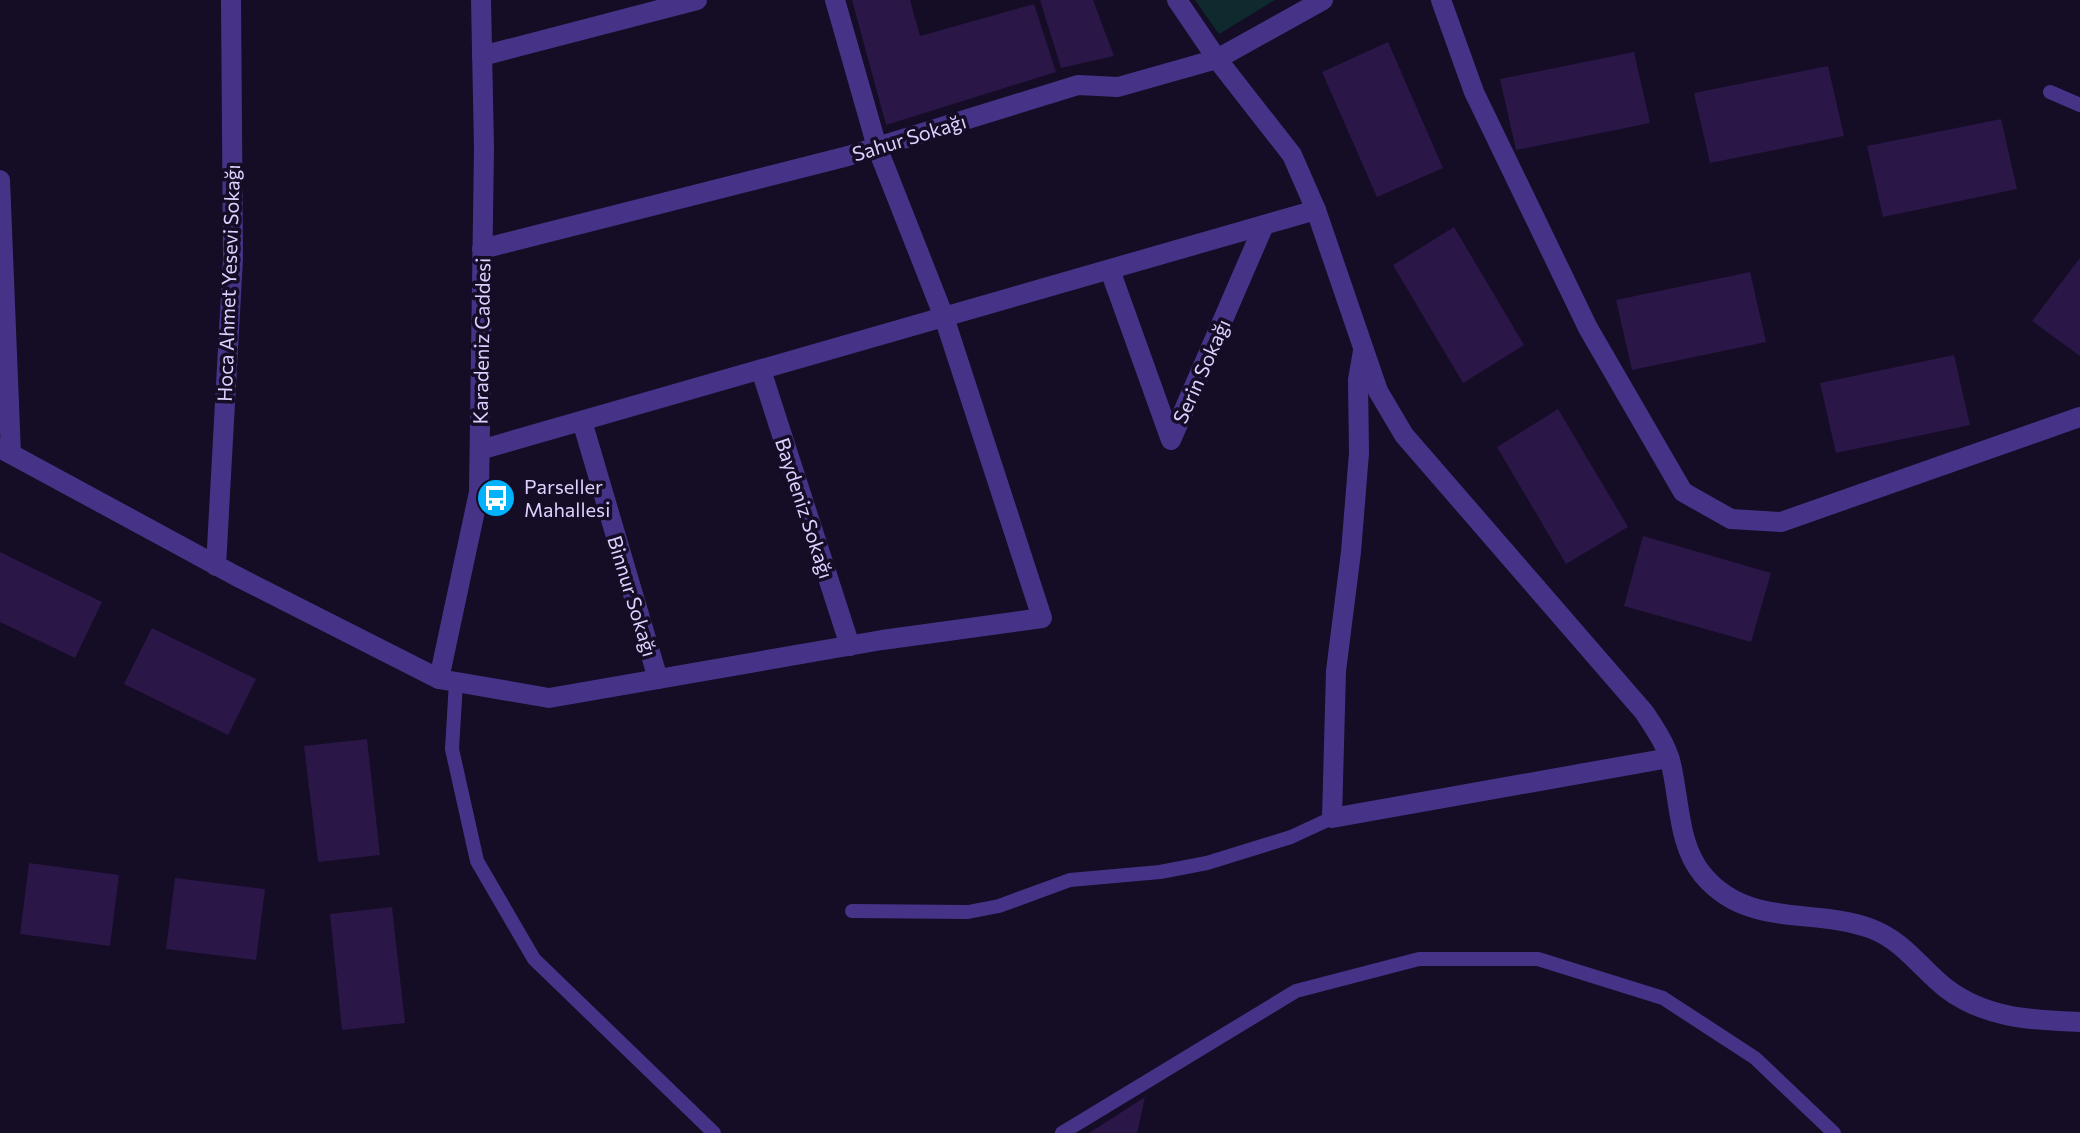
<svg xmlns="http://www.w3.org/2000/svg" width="2080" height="1133" font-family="Commissioner,sans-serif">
<rect width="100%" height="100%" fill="#150c25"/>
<polygon fill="#0f2a2f" points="1195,0 1275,0 1219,34"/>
<g fill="#2a1647">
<polygon points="852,0 910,0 920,36 1034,4 1056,72 886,125"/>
<polygon points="1040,0 1093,0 1114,56 1061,68"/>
<polygon points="1388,42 1443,168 1377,197 1322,72"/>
<polygon points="1634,52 1650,123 1516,150 1500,79"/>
<polygon points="1828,66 1844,136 1710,163 1694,93"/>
<polygon points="2001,119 2017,189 1883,217 1867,146"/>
<polygon points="1454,227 1524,345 1463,383 1393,265"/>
<polygon points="2080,258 2080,356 2032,321"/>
<polygon points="1750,272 1766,342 1632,370 1616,300"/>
<polygon points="1954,355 1970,425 1836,453 1820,383"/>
<polygon points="1558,409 1628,527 1566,564 1497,447"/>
<polygon points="1643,536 1771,573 1751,642 1624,606"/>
<polygon points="0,552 102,602 75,658 0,622"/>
<polygon points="152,628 256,679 228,735 124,684"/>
<polygon points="367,739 380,855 318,862 304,746"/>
<polygon points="29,863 119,875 110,946 20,934"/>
<polygon points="175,878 265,889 256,960 166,949"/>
<polygon points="392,907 405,1023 342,1030 330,914"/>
<polygon points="1145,1097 1137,1133 1089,1133"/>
</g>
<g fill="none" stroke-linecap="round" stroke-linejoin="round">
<g stroke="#463388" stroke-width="14">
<polyline points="2050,92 2080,105"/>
<polyline points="456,682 452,749 477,861 534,959 714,1133"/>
<polyline points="852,911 968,912 999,906 1070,880 1160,872 1207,863 1291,837 1332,818"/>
<polyline points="1062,1133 1296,991 1419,959 1538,959 1663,998 1755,1058 1834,1133"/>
</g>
<g stroke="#463388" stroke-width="20">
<path d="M1177 0 1217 59 1292 155 1316 210 1378 391 1404 435 1644 712C1654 727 1665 743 1670 760 1680 798 1677 844 1703 875 1748 929 1814 907 1872 929 1905 942 1920 968 1947 989 1987 1019 2033 1020 2080 1022"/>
<polyline points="1441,0 1474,92 1588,328 1683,492 1731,519 1781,522 2080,417"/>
<polyline points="482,56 697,0"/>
<polyline points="0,180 11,454"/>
<polyline points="482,249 848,156 1078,85 1118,87 1217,59 1323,0"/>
<polyline points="1110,270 1171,440 1264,225"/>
<polyline points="1363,351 1358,380 1359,453 1351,552 1336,671 1332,818 1669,758"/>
<polyline points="761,370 850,646"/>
<polyline points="582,421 658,679"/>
<polyline points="480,450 1316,210"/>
<polyline points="216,566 233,258 231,0"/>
<polyline points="439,679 549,698 882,640 1042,618 944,317 877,147 835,0"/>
</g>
<polyline stroke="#463388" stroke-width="20" points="0,448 236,576 439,679 479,492 484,148 481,0"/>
</g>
<defs>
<g id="bus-disc" transform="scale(2)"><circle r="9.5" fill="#00b2fb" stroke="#150c25"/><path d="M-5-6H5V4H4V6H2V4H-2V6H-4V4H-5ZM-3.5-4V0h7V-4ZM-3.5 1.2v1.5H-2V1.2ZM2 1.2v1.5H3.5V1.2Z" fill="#fff"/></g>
</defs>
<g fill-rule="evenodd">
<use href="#bus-disc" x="496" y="498"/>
</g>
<g text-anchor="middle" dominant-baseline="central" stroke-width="7" stroke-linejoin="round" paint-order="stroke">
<g font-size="20" fill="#ded0ff" stroke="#150c25">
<text transform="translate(909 137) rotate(-17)">Sahur Sokağı</text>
<text transform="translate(228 283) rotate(-88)">Hoca Ahmet Yesevi Sokağı</text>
<text transform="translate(481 341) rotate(-89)">Karadeniz Caddesi</text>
<text transform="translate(1201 371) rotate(-66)">Serin Sokağı</text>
<text transform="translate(805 508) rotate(72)">Baydeniz Sokağı</text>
<text transform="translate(633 596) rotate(73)">Binnur Sokağı</text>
</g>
<g font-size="20" fill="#ded0ff" stroke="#150c25" text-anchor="start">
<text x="524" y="486">Parseller<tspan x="524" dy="23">Mahallesi</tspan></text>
</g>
</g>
</svg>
